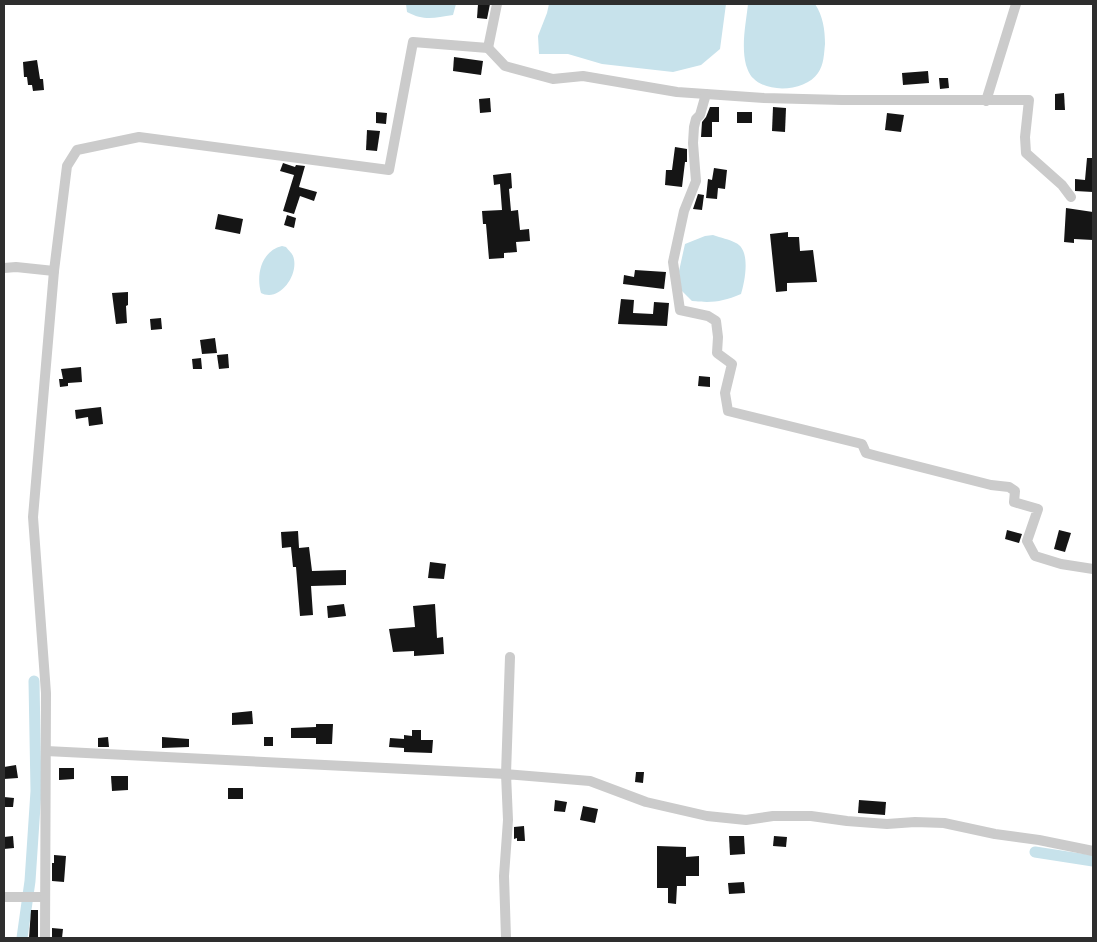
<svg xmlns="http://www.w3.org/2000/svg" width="1097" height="942" font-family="Karla,sans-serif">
<rect width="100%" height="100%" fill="#fff"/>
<g fill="#c7e2eb">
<path d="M406 4H456L453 15C434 18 424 21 407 12Z"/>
<polygon points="549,4 726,4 720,49 701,65 673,72 602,64 568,54 539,54 538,36 547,13"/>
<path d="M748 4H815C823 16 825 30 825 44 824 53 824 65 818 73 806 91 768 94 753 78 750 76 747 68 746 65 741 45 746 23 748 4Z"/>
<path d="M713 235C721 238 729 239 736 243 751 250 745 281 741 294 722 302 712 303 692 301L681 290 679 271 685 244 705 236Z"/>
<path d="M282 246 286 247C288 250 292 253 293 256 299 271 285 295 269 295 266 295 263 294 261 293 256 275 261 251 282 246Z"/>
</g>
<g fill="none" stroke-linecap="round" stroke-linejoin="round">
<g stroke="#c7e2eb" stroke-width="11">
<polyline points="1035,852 1093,861"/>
<polyline points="22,938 30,881 36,791 34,681"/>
</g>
</g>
<g fill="#151515">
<polygon points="478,4 490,4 487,19 477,18"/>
<polygon points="454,57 483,61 481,75 453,71"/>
<polygon points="37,60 40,79 43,79 44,90 33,91 32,85 28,85 27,77 24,77 23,62"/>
<polygon points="928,71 929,83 903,85 902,73"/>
<polygon points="939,78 948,78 949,88 940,89"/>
<polygon points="1064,93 1065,110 1055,110 1055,94"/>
<polygon points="490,98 491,112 480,113 479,99"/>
<polygon points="710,107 719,107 719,122 712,122 712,137 701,137 702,122 706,117"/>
<polygon points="773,107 786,108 785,132 772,131"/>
<polygon points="376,112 387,113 386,124 376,123"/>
<rect x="737" y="112" width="15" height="11"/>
<polygon points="887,113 904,115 901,132 885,130"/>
<polygon points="367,130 380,131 377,151 366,150"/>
<polygon points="675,147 687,149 687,162 685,162 682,187 665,185 666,170 672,170"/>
<polygon points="1087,158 1093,158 1093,192 1075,191 1075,179 1085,180"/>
<polygon points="283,163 295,167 296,165 305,166 299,187 317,192 314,201 300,196 294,214 283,211 294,175 280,171"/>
<polygon points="714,168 727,170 725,189 718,188 717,199 706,198 708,179 712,180"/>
<polygon points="511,173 512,188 509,189 511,211 518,210 520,230 529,229 530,241 516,242 517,252 504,253 504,258 489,259 486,224 483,224 482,211 502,210 500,184 494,185 493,175"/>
<polygon points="698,194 704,195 702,210 693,209"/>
<polygon points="1066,208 1093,212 1093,240 1074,239 1074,243 1064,242"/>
<polygon points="218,214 243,219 240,234 215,229"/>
<polygon points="287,215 296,218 294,228 284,225"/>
<polygon points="788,232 788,237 799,237 800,251 813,250 817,282 787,283 787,291 776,292 770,234"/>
<polygon points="635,270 666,272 664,289 623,284 624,275 634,277"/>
<polygon points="128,292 128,305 126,306 127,323 116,324 112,293"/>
<polygon points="621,299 634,300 633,313 653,314 654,302 669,303 667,326 618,324"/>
<polygon points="161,318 162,329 151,330 150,319"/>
<polygon points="215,338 217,353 202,354 200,340"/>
<polygon points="228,354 229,368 219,369 217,355"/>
<polygon points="201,358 202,369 193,369 192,359"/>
<polygon points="81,367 82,382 68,383 68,386 60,387 59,379 63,379 61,369"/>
<polygon points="699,376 710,377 710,387 698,386"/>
<polygon points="101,407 103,424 89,426 88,417 76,419 75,410"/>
<polygon points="1007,530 1022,534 1019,543 1005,539"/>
<polygon points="1059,530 1071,533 1065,552 1054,549"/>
<polygon points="298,531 299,548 309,547 312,571 346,570 346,585 311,586 313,615 300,616 296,567 293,567 291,547 282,548 281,532"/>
<polygon points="430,562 446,564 444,579 428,578"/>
<polygon points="344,604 346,616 328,618 327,606"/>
<polygon points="435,604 437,638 443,637 444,654 414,656 414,651 393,652 389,629 415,627 413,606"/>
<polygon points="252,711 253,724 232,725 232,713"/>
<polygon points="316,724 333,724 332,744 316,744 316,738 291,738 291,728 316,727"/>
<polygon points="412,730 421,730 421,740 433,740 432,753 404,752 404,748 389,747 390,738 404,739 404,735 412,736"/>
<polygon points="108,737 109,747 98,747 98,738"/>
<polygon points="162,737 189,739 189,747 162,748"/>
<rect x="264" y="737" width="9" height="9"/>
<polygon points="16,765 18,778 4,779 4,767"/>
<polygon points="59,768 74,768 74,779 59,780"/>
<polygon points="636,772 644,772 643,783 635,782"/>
<polygon points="111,776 128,776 128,790 112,791"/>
<rect x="228" y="788" width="15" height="11"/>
<polygon points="4,797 14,798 13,807 4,807"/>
<polygon points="555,800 567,802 565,812 554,811"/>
<polygon points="859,800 886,802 885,815 858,813"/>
<polygon points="583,806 598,809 595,823 580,820"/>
<polygon points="524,826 525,841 517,841 517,838 514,839 514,827"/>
<polygon points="13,836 14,848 4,849 4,837"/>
<polygon points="729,836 744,836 745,854 730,855"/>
<polygon points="774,836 787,837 786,847 773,846"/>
<polygon points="657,846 686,847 686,857 699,856 699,876 686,876 686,886 677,886 676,904 668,903 668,888 657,888"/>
<polygon points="54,855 66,856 64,882 52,881 52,863 54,863"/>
<polygon points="744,882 745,893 729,894 728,883"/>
<polygon points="31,910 38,910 38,938 29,938"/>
<polygon points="52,928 63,929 62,938 52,938"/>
</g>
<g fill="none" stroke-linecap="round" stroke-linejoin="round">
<g stroke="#cbcbcb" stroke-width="10">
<polyline points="488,48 505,66 553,79 583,76 677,92 764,98 842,100 1029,100 1025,137 1026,153 1062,185 1071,197"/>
<polyline points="706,94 700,115 696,119 694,127 693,143 696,181 684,211 673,262 680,310 708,316 716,321 718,337 717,353 732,364 725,393 728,411 862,444 866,453 877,456 991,485 1009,487 1015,491 1014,502 1038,509 1027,541 1035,556 1061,564 1093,569"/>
<polyline points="986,101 1016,4"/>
<polyline points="4,268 16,267 54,271"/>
<polyline points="46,751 506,774 510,657"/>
<polyline points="4,897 45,897"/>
<polyline points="45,938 46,693 33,517 54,271 67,166 77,150 139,137 389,170 413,42 488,48 497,4"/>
<polyline points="506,938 504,876 508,820 506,774 590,781 646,802 707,816 746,820 773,816 811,816 847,821 887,824 915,822 944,823 995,834 1039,840 1093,851"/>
</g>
</g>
<rect width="1097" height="942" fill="none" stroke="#2e2e2e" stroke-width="10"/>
</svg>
